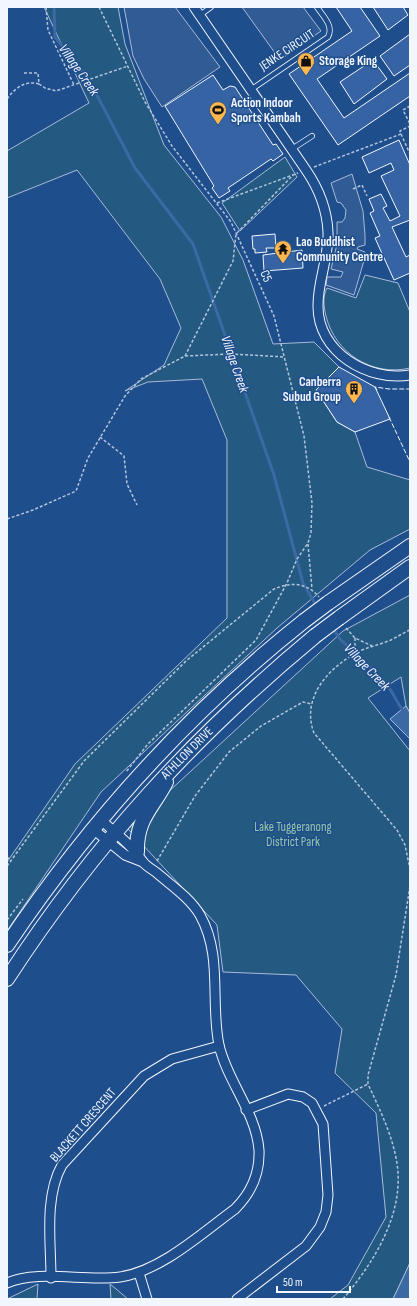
<svg xmlns="http://www.w3.org/2000/svg" width="417" height="1306" font-family="'Sofia Sans Condensed',sans-serif">
<rect width="100%" height="100%" fill="#1f4e8c"/>
<g fill="#245a82" stroke="#a8bbd7">
<polygon points="44,7 118,7 125,44 164,145 221,217 243,260 273,344 314,342 339,367 316,390 337,422 355,432 367,467 410,480 410,529 370,550 277,628 101,792 7,931 7,862 75,764 227,618 227,440 202,379 148,382 125,391 164,365 181,328 160,279 77,170 7,198 7,151 89,103"/>
<polygon points="285,157 297,177 240,231 222,203"/>
<path d="M365 275 398 283 410 312V368C372 377 335 353 326 316 324 307 322 297 327 288L356 298Z"/>
<polygon points="410,595 410,713 406,706 401,677 368,698 410,751 410,1263 393,1299 330,1299 348,1285 386,1217 376,1113 335,1073 342,1029 296,975 223,972 217,925 128,829 343,631"/>
<polygon points="38,1284 37,1299 7,1299"/>
<polygon points="110,1284 128,1299 111,1299"/>
</g>
<g fill="#305b95" stroke="#a8bbd7">
<polygon points="124,7 175,7 220,67 162,107 144,79 133,56"/>
<polygon points="242,7 303,7 321,31 280,60"/>
<polygon points="352,174 363,211 365,235 365,245 358,247 357,249 365,252 365,257 354,295 326,285 327,277 341,277 343,272 331,269 337,244 337,222 342,222 345,218 346,210 341,203 337,202 331,183"/>
</g>
<g fill="#3b69a3" stroke="#a8bbd7">
<polygon points="406,706 410,713 410,739 390,719"/>
<polygon points="410,1263 410,1299 393,1299"/>
</g>
<g fill="none" stroke-linecap="round" stroke-linejoin="round">
<g stroke="#3b69a3" stroke-width="3">
<polyline points="54,7 55,37 89,80 135,168 193,244 274,475 303,583 317,607"/>
<polyline points="332,627 340,639 387,684 404,713"/>
</g>
</g>
<g fill="#3563a3" stroke="#f2f6ff">
<polygon points="336,7 360,7 380,36 317,79 344,118 410,73 410,96 338,145 289,74 352,31"/>
<polygon points="373,7 403,7 408,15 388,30"/>
<polygon points="410,34 410,65 394,76 380,56"/>
<polygon points="373,60 387,79 354,104 340,82"/>
<polygon points="213,75 223,90 230,86 235,87 273,145 276,144 283,154 273,161 271,159 228,188 230,191 219,198 212,188 214,186 165,106"/>
<polygon points="399,140 410,165 410,220 392,227 406,257 410,255 410,273 394,280 375,238 380,236 370,213 374,211 369,199 381,194 387,206 383,208 390,221 400,216 381,176 394,170 391,163 369,173 362,157"/>
<polygon points="275,234 276,248 266,248 267,252 255,253 255,249 253,249 252,236"/>
<polygon points="302,250 303,268 264,271 263,255"/>
<polygon points="339,367 375,387 390,419 355,432 337,422 316,390"/>
</g>
<g fill="none" stroke-linecap="round" stroke-linejoin="round">
<g stroke="#f2f6ff" stroke-width="6">
<g id="service">
<polyline points="200,15 211,7"/>
<path d="M252 89 328 37C334 26 323 16 317 7"/>
<polyline points="292,149 312,136"/>
</g>
</g>
<g stroke="#f2f6ff" stroke-width="11">
<g id="minor">
<path d="M194 7 306 170C319 189 327 209 328 232 329 257 318 280 318 305 317 352 368 382 410 375"/>
<polyline points="93,829 125,855 143,862"/>
<polyline points="139,1273 147,1299"/>
<path d="M51 1278C51 1242 44 1197 62 1165L144 1076 172 1059 219 1046"/>
<path d="M7 1283C38 1269 86 1282 120 1277 161 1271 202 1233 235 1209 251 1193 260 1173 259 1150 256 1112 227 1081 219 1045 210 1001 223 956 200 915 190 898 172 886 157 873 153 870 146 866 143 862 132 845 115 833 100 819"/>
<polyline points="237,1299 306,1246 320,1227 326,1212 328,1195 323,1124 312,1103 303,1097 288,1094 246,1110"/>
</g>
</g>
<g stroke="#f2f6ff" stroke-width="16">
<g id="primary">
<polyline points="328,603 410,546"/>
<polyline points="339,618 410,567"/>
<path d="M137 852C136 819 152 809 166 782"/>
<path d="M7 945C89 823 188 713 304 621"/>
<path d="M7 979C94 845 192 738 315 636"/>
</g>
</g>
<g stroke="#b3c4dc" stroke-width="1.5" stroke-dasharray="3 2" stroke-linecap="butt">
<polyline points="46,7 48,30 74,85"/>
<polyline points="99,7 145,102 172,146 231,222 274,316 304,436 312,503 311,533 308,543 297,559 287,583 256,640 148,744 126,772"/>
<polyline points="24,73 38,73 39,84 45,88 56,91 128,66"/>
<path d="M7 99C15 88 25 80 39 84"/>
<polyline points="410,106 403,110 410,124"/>
<polyline points="401,134 410,154"/>
<polyline points="314,167 401,134 400,131 410,126"/>
<polyline points="353,189 362,185 367,196"/>
<polyline points="217,203 298,173"/>
<polyline points="185,356 233,261 236,234 293,175"/>
<polyline points="100,437 124,456 127,484 137,505"/>
<polyline points="7,519 33,510 76,491 88,458 125,396 141,379 185,356 231,354 285,357"/>
<polyline points="308,544 312,589"/>
<polyline points="346,628 355,638 372,646"/>
<path d="M410 630C403 633 397 637 391 640 379 645 367 647 356 653 327 669 301 699 314 733L397 830 405 845 410 869"/>
<polyline points="355,638 355,653"/>
<polyline points="7,857 11,860"/>
<polyline points="157,861 195,796 229,752 261,726 303,702 311,704"/>
<path d="M7 866 84 761 186 661 274 589C291 582 306 582 319 597"/>
<polyline points="7,920 23,899"/>
<polyline points="324,1106 368,1084"/>
<path d="M343 1299C375 1261 407 1210 396 1158 391 1132 379 1108 368 1084V1075L396 975 410 886"/>
</g>
<use href="#service" stroke="#1f4e8c" stroke-width="4.5"/>
<use href="#minor" stroke="#1f4e8c" stroke-width="9"/>
<use href="#primary" stroke="#1f4e8c" stroke-width="14"/>
<g stroke="#f2f6ff" stroke-width="16" stroke-linecap="butt">
<g id="primary-bridge">
<polyline points="304,621 328,603"/>
<polyline points="315,636 339,618"/>
</g>
</g>
<use href="#primary-bridge" stroke="#1f4e8c" stroke-width="14"/>
<g stroke="#f2f6ff" stroke-width="1" stroke-dasharray="5 2" stroke-linecap="butt">
<polyline points="377,390 375,387 389,389 410,389"/>
<polyline points="389,417 410,462"/>
</g>
</g>
<defs>
<g id="shop-pin" transform="scale(0.9)"><path d="M0 17L-7.5 6A9.5 9.5 0 1 1 7.5 6Z" fill="#ffb74d" stroke="#1f4e8c"/><path d="M-5-2.5h2.3a2.7 3.5 0 0 1 5.4 0H5L5.5 6h-11ZM-1.5-2.5h3a1.5 2.3 0 0 0-3 0Z" fill="#111"/></g>
<g id="stadium-pin" transform="scale(0.9)"><path d="M0 17L-7.5 6A9.5 9.5 0 1 1 7.5 6Z" fill="#ffb74d" stroke="#1f4e8c"/><path d="M0-5a6.5 5 0 1 0 0 10a6.5 5 0 1 0 0-10ZM-3.5-1.8h7v3.6h-7Z" fill="#111"/></g>
<g id="temple-pin" transform="scale(0.9)"><path d="M0 17L-7.5 6A9.5 9.5 0 1 1 7.5 6Z" fill="#ffb74d" stroke="#1f4e8c"/><path d="M0-6L5-2H3V0L6.5 2.5H4V6H1.5V3h-3V6H-4V2.5H-6.5L-3 0V-2H-5Z" fill="#111"/></g>
<g id="building-pin" transform="scale(0.9)"><path d="M0 17L-7.5 6A9.5 9.5 0 1 1 7.5 6Z" fill="#ffb74d" stroke="#1f4e8c"/><path d="M-4-6H4V6H1V3H-1V6H-4ZM-2.5-4.3h1.7v1.8h-1.7ZM.8-4.3h1.7v1.8H.8ZM-2.5-1h1.7V.8h-1.7ZM.8-1h1.7V.8H.8Z" fill="#111"/></g>
</defs>
<g fill-rule="evenodd">
<use href="#shop-pin" x="306" y="61"/>
<use href="#stadium-pin" x="218" y="110"/>
<use href="#temple-pin" x="283" y="249"/>
<use href="#building-pin" x="354" y="389"/>
</g>
<g text-anchor="middle" dominant-baseline="central" stroke-width="3" stroke-linejoin="round" paint-order="stroke">
<g font-size="13" fill="#f2f6ff" stroke="#1f4e8c">
<text transform="translate(287 50) rotate(-34)">JENKE CIRCUIT</text>
<text transform="translate(266 276) rotate(65)">C5</text>
<text transform="translate(187 753) rotate(-45)">ATHLLON DRIVE</text>
<text transform="translate(83 1125) rotate(-49)">BLACKETT CRESCENT</text>
</g>
<g font-size="13" font-weight="bold" fill="#f2f6ff" stroke="#1f4e8c" text-anchor="start">
<text x="319" y="61">Storage King</text>
<text x="231" y="103">Action Indoor<tspan x="231" dy="15">Sports Kambah</tspan></text>
<text x="296" y="242">Lao Buddhist<tspan x="296" dy="15">Community Centre</tspan></text>
<text x="341" y="382" text-anchor="end">Canberra<tspan x="341" dy="15">Subud Group</tspan></text>
</g>
<g font-size="13" fill="#97c8a6" stroke="#1f4e8c">
<text x="293" y="827">Lake Tuggeranong<tspan x="293" dy="15">District Park</tspan></text>
</g>
<g font-size="14" font-style="italic" fill="#f2f6ff" stroke="#1f4e8c">
<text transform="translate(79 70) rotate(55)">Village Creek</text>
<text transform="translate(235 364) rotate(71)">Village Creek</text>
<text transform="translate(367 667) rotate(46)">Village Creek</text>
</g>
</g>
<rect width="417" height="1306" fill="none" stroke="#f2f6ff" stroke-width="16"/>
<path d="M277 1286v6h73v-6" fill="none" stroke="#f2f6ff" stroke-width="2"/>
<text x="283" y="1286" font-size="12" fill="#f2f6ff" stroke="#1f4e8c" stroke-width="3" paint-order="stroke">50 m</text>
</svg>
